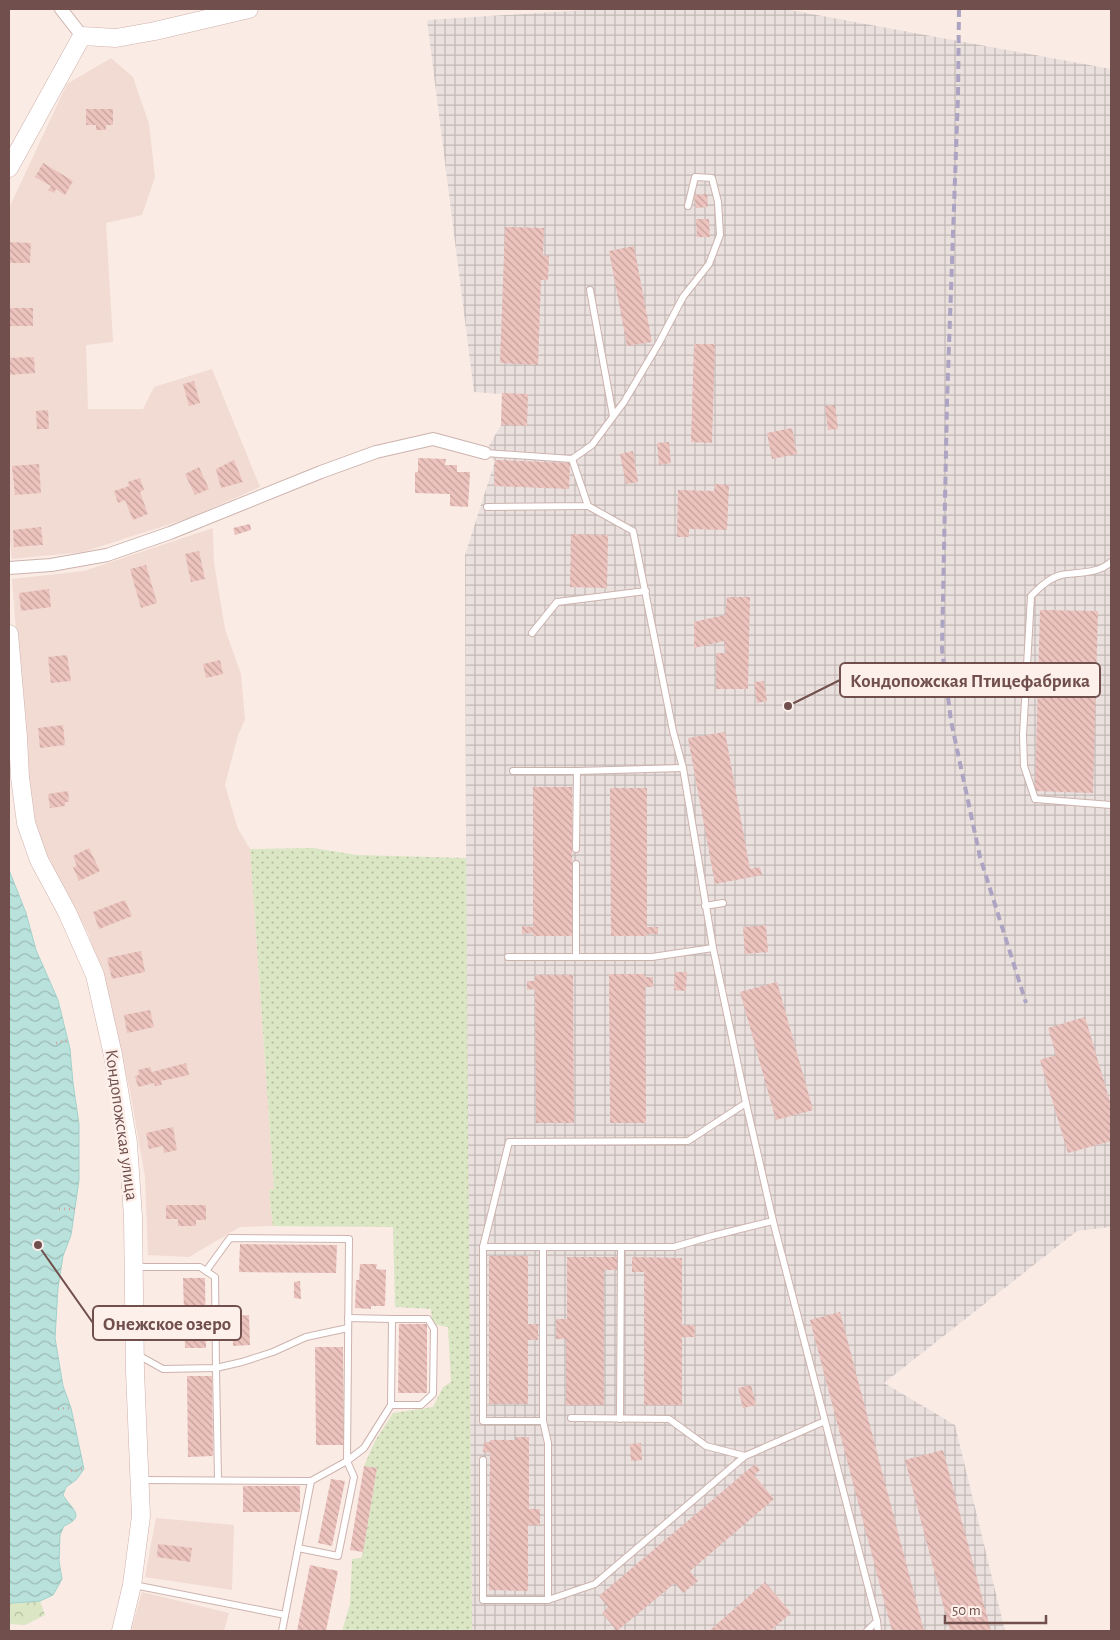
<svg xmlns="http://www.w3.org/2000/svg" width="1120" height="1640" font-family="'Alegreya Sans',sans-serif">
<defs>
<pattern id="industrial-grid" width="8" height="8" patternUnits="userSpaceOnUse" patternTransform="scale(1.25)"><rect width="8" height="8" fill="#eae0de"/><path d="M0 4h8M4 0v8" fill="none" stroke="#c2b8b6"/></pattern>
<pattern id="grass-dots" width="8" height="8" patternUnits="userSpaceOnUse" patternTransform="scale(1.25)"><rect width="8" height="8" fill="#dbe6c4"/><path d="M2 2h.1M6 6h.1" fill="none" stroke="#b6bda1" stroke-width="1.8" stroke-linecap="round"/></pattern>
<pattern id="forest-crowns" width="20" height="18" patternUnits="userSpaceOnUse" patternTransform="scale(1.25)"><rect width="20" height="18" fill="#dbe6c4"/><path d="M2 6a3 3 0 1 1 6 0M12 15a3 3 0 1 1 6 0" fill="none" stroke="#b6bda1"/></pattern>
<pattern id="water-waves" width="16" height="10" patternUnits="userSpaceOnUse" patternTransform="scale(1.25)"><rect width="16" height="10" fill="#bae2dc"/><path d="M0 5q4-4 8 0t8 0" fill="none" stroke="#9cbab5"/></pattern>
<pattern id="building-back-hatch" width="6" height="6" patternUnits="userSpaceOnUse" patternTransform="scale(1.25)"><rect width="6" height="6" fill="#edc3be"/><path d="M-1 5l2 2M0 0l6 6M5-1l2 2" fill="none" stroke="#c4a19d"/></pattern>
</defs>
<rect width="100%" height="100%" fill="#faebe4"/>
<g fill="#f1dbd3">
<polygon points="111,58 133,77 149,124 155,177 142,215 106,223 113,342 86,345 88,409 143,409 154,387 212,369 260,487 189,518 83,552 12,559 9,533 9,208 67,84"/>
<polygon points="213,528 214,563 225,629 241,674 245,720 238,735 225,785 238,829 250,849 274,1189 269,1190 273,1226 240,1227 189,1257 148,1255 145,1177 130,1091 105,989 88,933 60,882 31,825 12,579 84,571"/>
<polygon points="156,1518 234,1525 232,1590 145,1577"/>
<polygon points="142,1592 229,1613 224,1631 131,1631"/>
</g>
<polygon fill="url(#industrial-grid)" points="603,9 784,9 1111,69 1111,1227 1077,1231 884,1383 955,1425 1005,1631 472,1631 467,1118 465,555 495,461 485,453 501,425 502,394 474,392 427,20"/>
<polygon fill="url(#grass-dots)" points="313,848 357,855 466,858 472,1631 342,1631 350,1604 352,1559 361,1558 363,1552 377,1468 364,1466 375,1441 393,1413 433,1407 443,1387 451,1382 448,1327 432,1324 431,1309 395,1307 393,1227 273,1226 269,1190 274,1189 250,849"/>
<polygon fill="url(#forest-crowns)" points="40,1601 45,1615 25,1625 9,1624 9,1603"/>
<path fill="url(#water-waves)" stroke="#a1d2cc" d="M9 870 26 913 36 950 58 1000 70 1049 73 1083 79 1124V1180L71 1235 63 1256 58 1288 55 1338 63 1386 71 1408 84 1469 76 1480 66 1487 63 1495C71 1509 87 1516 64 1526L60 1535 59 1561 62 1579 53 1595 40 1601 13 1603H9Z"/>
<g fill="url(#building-back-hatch)">
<polygon points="86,109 113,109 113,125 106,125 106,130 96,130 96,125 86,125"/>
<polygon points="43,163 73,181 65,195 56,189 54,193 48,190 51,186 35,177"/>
<polygon points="707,194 708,207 696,208 694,195"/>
<polygon points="696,219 709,219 710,237 697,237"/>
<polygon points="505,227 544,228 543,255 549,256 548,280 541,280 538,365 500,363"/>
<polygon points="9,242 31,243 30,263 9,263"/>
<polygon points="634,246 652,342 627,346 609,251"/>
<rect x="9" y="308" width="24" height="18"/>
<polygon points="694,344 715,344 712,443 691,442"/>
<polygon points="34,357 35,373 9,375 9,358"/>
<polygon points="194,381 200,403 189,406 183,384"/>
<polygon points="502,393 528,394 527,426 501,425"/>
<polygon points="835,405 838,429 828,430 825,406"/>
<polygon points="48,410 49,429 37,429 36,411"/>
<polygon points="792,428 797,454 772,459 767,433"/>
<polygon points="669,442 671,463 659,465 657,443"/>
<polygon points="633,451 638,482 626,484 620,454"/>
<polygon points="418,458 446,459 445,465 457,465 457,472 470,472 468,507 450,506 450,494 415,493 415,472 418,472"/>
<polygon points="234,460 243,482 221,488 216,469"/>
<polygon points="495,460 570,463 569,489 494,486"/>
<polygon points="39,464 41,493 15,495 12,466"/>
<polygon points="199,467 209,489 195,495 185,474"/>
<polygon points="140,478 144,490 140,492 148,514 133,520 125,500 118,503 114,491 129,486 128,482"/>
<polygon points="715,484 729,485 727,530 689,529 689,537 677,537 678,490 714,491"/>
<polygon points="250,524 251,530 235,535 233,528"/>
<polygon points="41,527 43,545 14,547 13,530"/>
<polygon points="571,534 608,535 607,588 570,587"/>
<polygon points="199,551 205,579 191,582 185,554"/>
<polygon points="146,565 157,603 141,608 130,569"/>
<polygon points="49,589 51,607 21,611 19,593"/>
<polygon points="727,597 750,597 748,689 716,689 716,653 726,653 724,641 694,648 694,622 725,615"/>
<polygon points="1040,610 1098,611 1093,793 1035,791"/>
<polygon points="67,655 71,681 51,683 48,657"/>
<polygon points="220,660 223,674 206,678 203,664"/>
<polygon points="764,681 767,701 757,703 754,682"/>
<polygon points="63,725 65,745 40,748 38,728"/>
<polygon points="725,732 750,869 760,867 762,875 715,884 688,738"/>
<polygon points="533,787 572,787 572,936 533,936 533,933 522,934 522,926 533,927"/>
<polygon points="610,788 647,788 647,927 658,927 658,934 647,934 647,936 611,936"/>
<polygon points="68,791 69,802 65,802 65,806 50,808 48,794"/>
<polygon points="89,848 100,871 79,881 73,867 77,866 73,856"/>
<polygon points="125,900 132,916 99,929 93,912"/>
<polygon points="766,925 768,952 745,954 743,927"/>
<polygon points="141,951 145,972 112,979 107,958"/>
<polygon points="675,972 687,972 686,991 674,990"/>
<polygon points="609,974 645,974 645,977 653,977 653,987 645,987 646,1123 610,1123"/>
<polygon points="535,975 573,975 574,1123 536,1123 535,989 527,990 527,981 535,981"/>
<polygon points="777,982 813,1110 776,1120 740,992"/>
<polygon points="150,1010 154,1027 127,1033 124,1015"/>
<polygon points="1085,1017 1111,1105 1111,1141 1068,1153 1040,1060 1056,1055 1048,1028"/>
<polygon points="186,1063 189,1075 161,1081 162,1085 155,1086 154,1083 138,1087 135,1076 139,1075 138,1070 150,1067 152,1072"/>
<polygon points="173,1127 177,1150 164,1153 163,1146 149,1149 146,1133"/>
<polygon points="166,1205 206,1205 206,1220 196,1220 196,1226 178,1226 178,1219 166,1219"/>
<polygon points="240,1244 337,1245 336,1273 239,1272"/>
<polygon points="489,1256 528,1256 528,1324 538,1324 538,1340 528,1340 528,1404 489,1404"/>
<polygon points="567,1257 617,1257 617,1270 604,1270 604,1405 566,1405 566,1339 556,1339 556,1319 567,1319"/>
<polygon points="632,1257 682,1258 682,1325 695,1325 695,1337 682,1337 682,1405 644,1405 644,1272 632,1272"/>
<polygon points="360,1264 377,1264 376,1269 386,1270 385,1306 371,1306 371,1309 355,1308 356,1280 359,1280"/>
<polygon points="183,1278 205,1278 206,1348 185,1348"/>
<polygon points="300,1281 301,1299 294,1298 294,1282"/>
<polygon points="840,1312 924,1631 892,1631 810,1320"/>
<polygon points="249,1315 250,1345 233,1346 233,1316"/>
<polygon points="399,1324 427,1324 427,1393 398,1393"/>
<polygon points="315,1347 343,1347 344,1445 316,1445"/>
<polygon points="187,1376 212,1376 213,1456 188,1457"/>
<polygon points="751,1385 756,1405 743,1408 738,1388"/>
<polygon points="515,1437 529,1437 529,1509 540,1509 540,1525 528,1525 528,1591 489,1590 490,1453 483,1452 484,1442 490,1442 490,1440 516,1440"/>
<polygon points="641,1443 642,1460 631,1461 630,1444"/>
<polygon points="943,1450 991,1631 950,1631 905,1460"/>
<polygon points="755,1464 760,1470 754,1475 774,1499 690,1571 698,1581 683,1593 675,1583 617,1631 602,1613 608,1607 599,1596"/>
<polygon points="364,1466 377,1468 363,1552 350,1550"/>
<polygon points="331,1479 345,1481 332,1546 318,1543"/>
<rect x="243" y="1486" width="57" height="26"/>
<polygon points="158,1544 192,1548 190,1562 157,1557"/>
<polygon points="310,1565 338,1571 326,1631 297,1631"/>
<polygon points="765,1582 791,1613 770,1631 709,1631"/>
</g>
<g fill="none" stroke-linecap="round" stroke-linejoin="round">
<g stroke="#cdb3ae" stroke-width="8">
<g id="lane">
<polyline points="590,290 613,416"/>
<polyline points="485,453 572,459 592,445 624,402 659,343 683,297 709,264 720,235 718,202 712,178 695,177 688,206"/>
<polyline points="588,506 633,531 673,731 683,768 713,948 746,1103 773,1221 877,1621 867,1631"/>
<polyline points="487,507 588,506 572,459"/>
<path d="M1111 562C1098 574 1078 572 1061 575 1049 578 1039 588 1031 596L1023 735 1024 766 1035 799 1111 805"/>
<polyline points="532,633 557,602 646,591"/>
<polyline points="513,771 577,771 683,768"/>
<polyline points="576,849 577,771"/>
<polyline points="576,864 576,957"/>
<polyline points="705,906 723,903"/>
<polyline points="508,957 652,957 713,948"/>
<polyline points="483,1247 674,1247 712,1236 773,1221"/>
<polyline points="543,1247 543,1421 483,1421 483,1247 509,1142 688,1141 746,1103"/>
<polyline points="135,1267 200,1267 215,1277 216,1368 163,1369 138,1355"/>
<polyline points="391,1405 421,1405 433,1394 434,1329 428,1319 392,1319"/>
<polyline points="571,1418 669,1419 706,1446 745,1456"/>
<polyline points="620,1419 621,1247"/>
<polyline points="483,1460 483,1600 548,1600 548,1443 543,1421"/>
<polyline points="141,1480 311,1481 347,1461 349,1239 230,1238 206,1271"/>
<polyline points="218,1480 216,1368 242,1362 273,1352 306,1337 348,1328"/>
<polyline points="298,1548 338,1556 354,1477 347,1461 364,1448 391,1405 392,1319 348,1318"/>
<polyline points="134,1585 285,1615"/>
<polyline points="548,1600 595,1584 745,1456 825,1421"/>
<polyline points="877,1621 878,1631"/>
<polyline points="282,1631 311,1481"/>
</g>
</g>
<g stroke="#cdb3ae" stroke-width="14">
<g id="street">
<polyline points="61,9 82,36"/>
<polyline points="9,568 51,565 107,555 170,533 321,472 376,452 433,439 485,453"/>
</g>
</g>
<g stroke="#cfb1ac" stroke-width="19">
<g id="secondary">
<polyline points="9,168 82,36 116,38 155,31 249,9"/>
<polyline points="9,634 18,737 20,777 26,823 39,860 67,912 95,975 113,1055 128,1143 133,1217 135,1371 141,1516 132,1585 121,1631"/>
</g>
</g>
<g stroke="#d1a6a1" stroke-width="2.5" stroke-dasharray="1 4" stroke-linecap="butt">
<polyline points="56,1043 68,1040"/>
<polyline points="59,1209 75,1209"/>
<polyline points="58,1409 71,1408"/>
<polyline points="71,1471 84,1469"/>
</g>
<use href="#lane" stroke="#fff" stroke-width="6"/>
<use href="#street" stroke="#fff" stroke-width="12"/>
<use href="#secondary" stroke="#fff" stroke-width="18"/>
<polyline stroke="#aca4c2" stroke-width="4" stroke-dasharray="8 5" stroke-linecap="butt" points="959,9 958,95 947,402 942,649 951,721 980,857 1026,1003"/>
</g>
<g text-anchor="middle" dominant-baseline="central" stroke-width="5" stroke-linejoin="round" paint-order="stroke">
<g font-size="18" fill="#704f4c" stroke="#fdf0ea">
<text transform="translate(121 1125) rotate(82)">Кондопожская улица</text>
</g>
</g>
<path fill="none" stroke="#704f4c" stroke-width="2" d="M788 706L840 680M38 1245L93 1323"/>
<g fill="#704f4c" stroke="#fdf0ea" stroke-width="2">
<circle cx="788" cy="706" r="5"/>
<circle cx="38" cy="1245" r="5"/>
</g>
<g fill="#fdf0ea" stroke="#704f4c" stroke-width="2">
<rect x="840" y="663" width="260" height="34" rx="5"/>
<rect x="93" y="1306" width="148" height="34" rx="5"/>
</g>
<g font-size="19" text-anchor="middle" font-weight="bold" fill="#704f4c">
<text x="970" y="687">Кондопожская Птицефабрика</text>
<text x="167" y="1330">Онежское озеро</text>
</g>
<rect width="1120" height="1640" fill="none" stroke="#704f4c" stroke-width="20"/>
<path d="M945 1615v8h101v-8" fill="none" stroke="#704f4c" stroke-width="2.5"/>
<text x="952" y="1615" font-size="15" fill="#704f4c" stroke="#fdf0ea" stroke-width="4" paint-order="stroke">50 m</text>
</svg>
